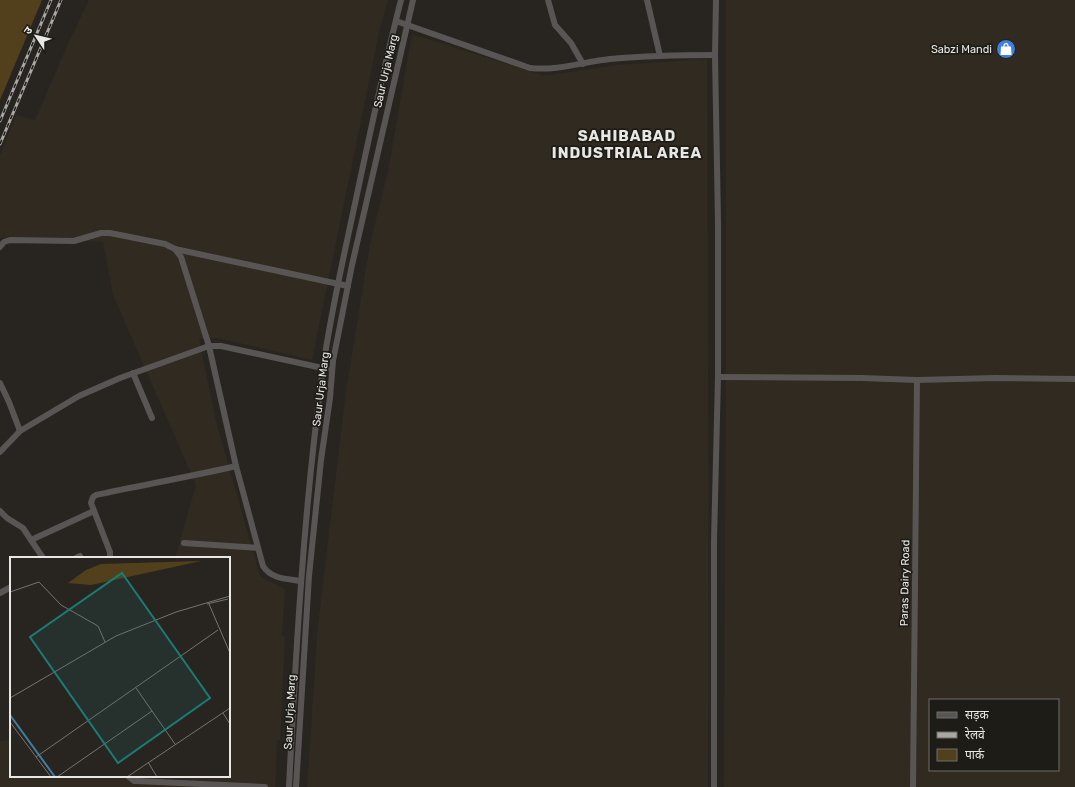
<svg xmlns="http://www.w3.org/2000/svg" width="1075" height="787" font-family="Rubik,'Noto Sans Devanagari',sans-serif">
<rect width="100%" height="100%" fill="#282521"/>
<g fill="#302a20" fill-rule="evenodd">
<polygon points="89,0 388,0 379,32 312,360 217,338 199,339 216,421 260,576 285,589 282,635 285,636 280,740 277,740 275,787 0,787 0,741 11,740 11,776 229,776 229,558 175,558 196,485 113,295 103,242 0,238 0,155 16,115 35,120 68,44"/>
<path d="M726 0H1075V787H724L726 388ZM930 700H1058V770H930Z"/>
<polygon points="412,34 545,76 616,65 707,59 709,672 708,787 307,787 318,625 346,391 370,244 388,171"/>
</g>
<polygon fill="#52401c" points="0,0 42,0 0,100"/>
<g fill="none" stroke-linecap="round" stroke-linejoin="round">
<g stroke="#585554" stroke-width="6">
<polyline points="548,0 555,25 571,43 583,64"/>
<polyline points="647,0 660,56"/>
<path d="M396 21 530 68C557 71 583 62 610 59 644 56 680 55 715 55"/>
<polyline points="0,247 4,242 10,240 74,241 101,233 110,233 165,244 175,249 348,286"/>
<path d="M175 249 181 257 209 346 236 466 263 566C271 579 287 579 301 581"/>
<polyline points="133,373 152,418"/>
<polyline points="718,377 861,378 917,380 996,378 1075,379"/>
<polyline points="0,383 9,402 20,431"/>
<polyline points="0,452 20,431 79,396 120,378 209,346 221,346 327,369"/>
<polyline points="0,511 7,518 23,528 43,558"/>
<polyline points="31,540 94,511"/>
<polyline points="184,543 258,548"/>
<polyline points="76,558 80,556"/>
<path d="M110 558V552L91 503 93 497 96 495C142 485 189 477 236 466"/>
<polyline points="0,593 11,587"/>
<polyline points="128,776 134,781 137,781 265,787"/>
<path d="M289 787C296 647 304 507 323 368 331 311 344 255 356 199 370 133 384 66 401 0"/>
<polyline points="296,787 309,576 321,460 330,398 333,361 352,265 413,0"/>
<polyline points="714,787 714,541 718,377 718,222 715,55 716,0"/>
<polyline points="913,787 917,380"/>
</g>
<g stroke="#a9a7a4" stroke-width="3">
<g id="rail">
<polyline points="0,121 51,0"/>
<polyline points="0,144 61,0"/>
</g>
</g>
<use href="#rail" stroke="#1e1c17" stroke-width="1.5" stroke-dasharray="4.5" stroke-linecap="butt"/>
</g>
<defs>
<g id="shop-disc" transform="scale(1)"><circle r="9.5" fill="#3f7fe0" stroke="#1e1c17"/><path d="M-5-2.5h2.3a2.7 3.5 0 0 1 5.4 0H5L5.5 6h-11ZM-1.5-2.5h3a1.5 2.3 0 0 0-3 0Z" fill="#fff"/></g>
</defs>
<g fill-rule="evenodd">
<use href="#shop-disc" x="1006" y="49"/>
</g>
<g text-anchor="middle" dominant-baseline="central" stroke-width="3.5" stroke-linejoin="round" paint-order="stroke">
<g font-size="11" fill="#e9e7e4" stroke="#1e1c17" text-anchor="end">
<text x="992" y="49">Sabzi Mandi</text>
</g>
<g font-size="11" fill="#e9e7e4" stroke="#1e1c17">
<text transform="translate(386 71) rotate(-77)">Saur Urja Marg</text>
<text transform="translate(321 389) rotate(-83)">Saur Urja Marg</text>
<text transform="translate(905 583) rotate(-89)">Paras Dairy Road</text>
<text transform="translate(290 712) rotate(-87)">Saur Urja Marg</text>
</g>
<g font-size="15" font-weight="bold" letter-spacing="1" fill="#e9e7e4" stroke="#1e1c17">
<text x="627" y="136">SAHIBABAD<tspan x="627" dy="17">INDUSTRIAL AREA</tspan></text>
</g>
</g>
<g transform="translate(10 557)">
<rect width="220" height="220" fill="#282521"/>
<path d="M191 4 81 28 58 26 76 13 91 7Z" fill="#52401c"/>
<path fill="none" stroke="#407da3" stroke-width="2" d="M0 158 45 220"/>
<path fill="none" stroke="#75736f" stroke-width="1" d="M0 35 29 25 51 48 88 69 95 85M197 47 218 42M199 47 220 96M126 131 165 187M0 141 106 79 166 55 220 39M213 156 220 167M0 165 41 220M26 200 208 73M138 205 147 220M47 220 142 154M117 220 220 151"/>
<path fill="#1a7c74" fill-opacity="0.15" stroke="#1a7c74" stroke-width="2" d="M112 16 200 141 108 206 20 80Z"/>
<rect width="220" height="220" fill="none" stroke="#e9e7e4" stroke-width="2"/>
</g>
<rect x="929" y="699" width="130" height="72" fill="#1e1c17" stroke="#6f6d69"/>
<rect x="937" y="712" width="20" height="6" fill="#585554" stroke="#6f6d69"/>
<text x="965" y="719" font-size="12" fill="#e9e7e4">सड़क</text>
<rect x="937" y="732" width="20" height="6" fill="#a9a7a4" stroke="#6f6d69"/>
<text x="965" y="739" font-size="12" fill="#e9e7e4">रेलवे</text>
<rect x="937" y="749" width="20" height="12" fill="#52401c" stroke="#6f6d69"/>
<text x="965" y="759" font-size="12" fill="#e9e7e4">पार्क</text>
<g transform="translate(36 36) rotate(305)" stroke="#1e1c17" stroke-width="3" paint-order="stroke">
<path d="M0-3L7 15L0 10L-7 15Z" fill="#e9e7e4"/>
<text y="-6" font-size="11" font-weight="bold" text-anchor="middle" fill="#e9e7e4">उ</text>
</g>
</svg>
